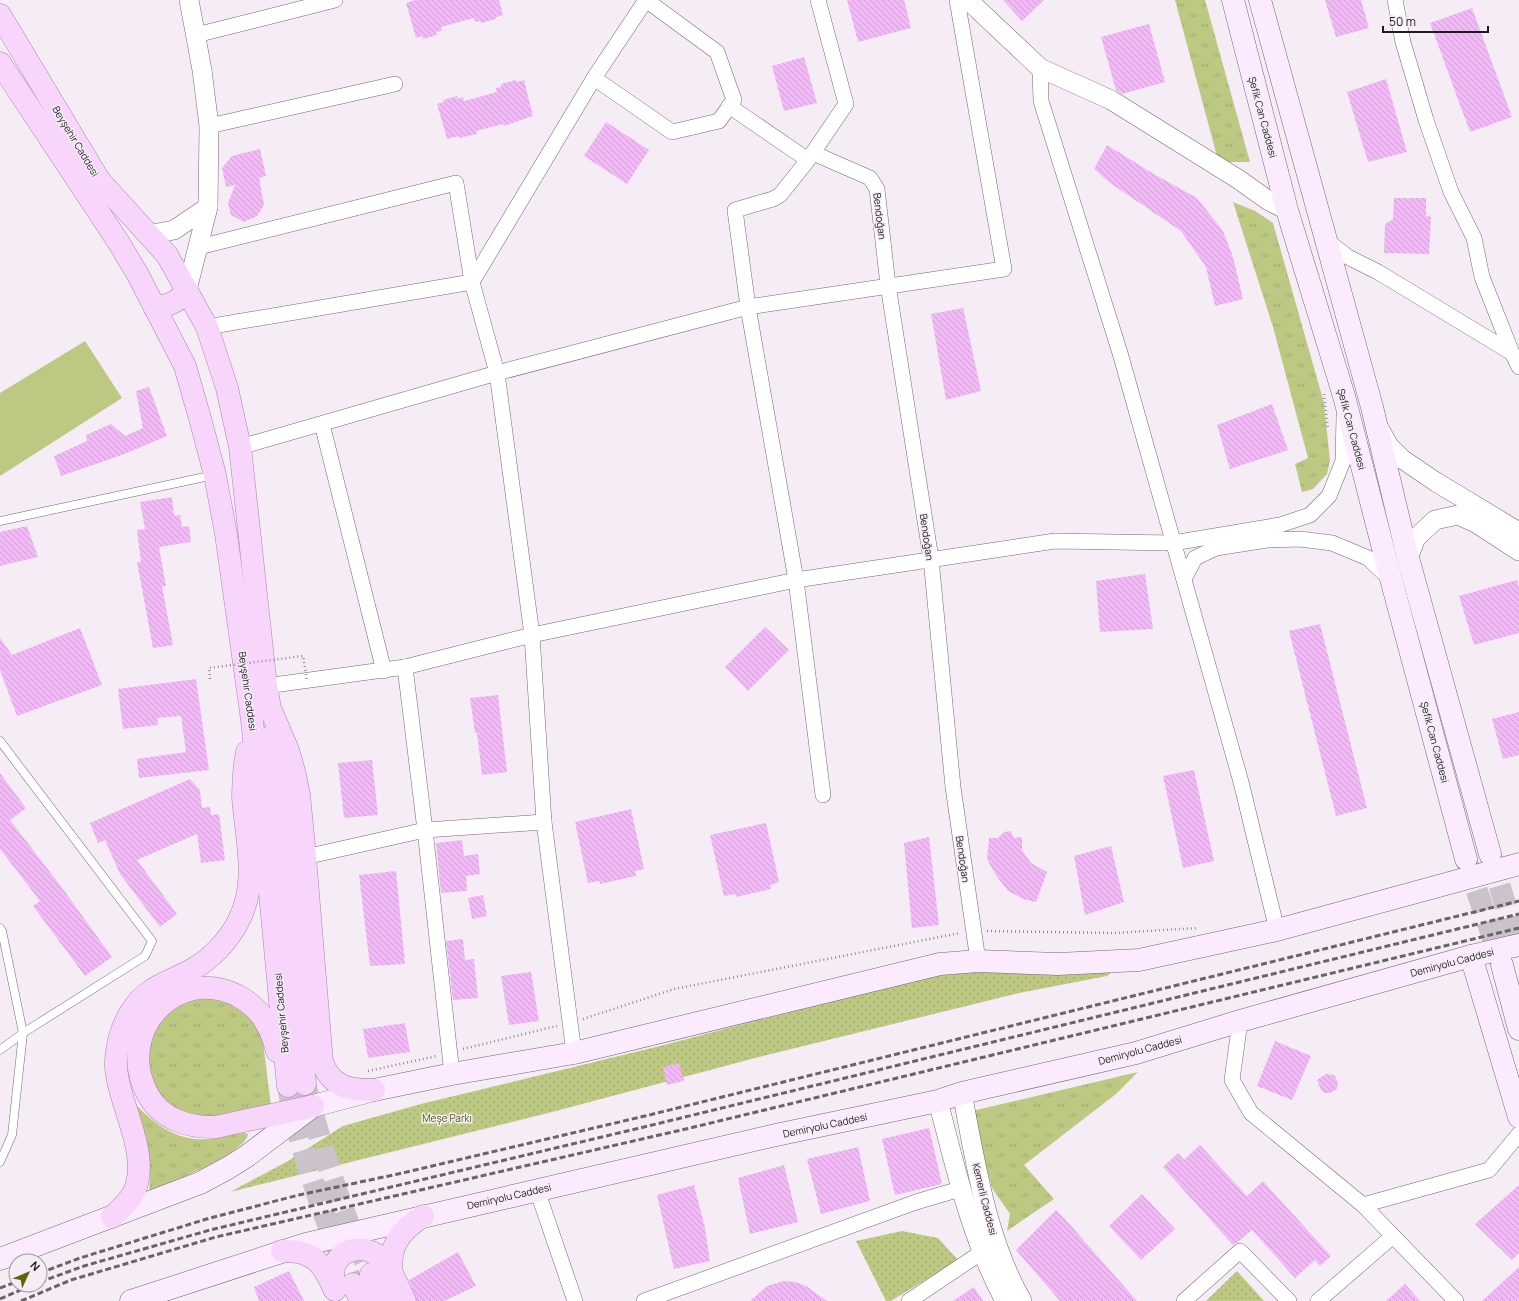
<svg xmlns="http://www.w3.org/2000/svg" width="1519" height="1301" font-family="Manrope,sans-serif">
<defs>
<pattern id="grass-tufts" width="24" height="20" patternUnits="userSpaceOnUse"><rect width="24" height="20" fill="#bdc883"/><path d="M3 7l-1-3M5 7V3M7 7l1-3M15 17l-1-3M17 17v-4M19 17l1-3" fill="none" stroke="#a2ab71"/></pattern>
<pattern id="park-dots" width="8" height="8" patternUnits="userSpaceOnUse"><rect width="8" height="8" fill="#bdc883"/><path d="M2 2h.1M6 6h.1" fill="none" stroke="#a2ab71" stroke-width="1.8" stroke-linecap="round"/></pattern>
<pattern id="building-back-hatch" width="6" height="6" patternUnits="userSpaceOnUse"><rect width="6" height="6" fill="#f1baf7"/><path d="M-1 5l2 2M0 0l6 6M5-1l2 2" fill="none" stroke="#ce9fd3"/></pattern>
</defs>
<rect width="100%" height="100%" fill="#f6ecf6"/>
<g fill="url(#grass-tufts)">
<polygon points="1175,0 1205,0 1250,162 1225,162 1217,156"/>
<polygon points="1233,202 1255,211 1273,223 1324,403 1330,461 1327,474 1313,489 1302,492 1295,464 1308,458 1273,327"/>
<polygon points="207,996 232,1002 252,1018 263,1042 271,1106 205,1121 172,1113 151,1092 146,1037 176,1002"/>
<polygon points="1138,1072 1116,1094 1024,1165 1054,1199 1007,1231 1010,1214 992,1188 972,1111"/>
<path d="M135 1104C157 1126 178 1142 211 1139 223 1138 233 1134 245 1133L248 1134C246 1154 167 1184 149 1191 153 1161 143 1133 135 1104Z"/>
</g>
<g fill="url(#park-dots)">
<polygon points="992,969 1112,970 1112,972 1107,976 1019,993 759,1057 552,1112 230,1192 288,1161 343,1126 421,1104 660,1046 936,974"/>
<polygon points="902,1231 938,1238 958,1260 891,1301 886,1301 856,1241"/>
<polygon points="1237,1271 1264,1301 1206,1301"/>
</g>
<polygon fill="#bdc883" points="85,341 122,398 0,476 0,393"/>
<g fill="url(#building-back-hatch)">
<polygon points="416,0 499,0 503,15 496,17 496,19 481,23 480,21 475,22 474,18 441,27 442,31 436,32 437,35 423,39 422,36 416,38 406,3"/>
<polygon points="847,0 904,0 911,28 858,42"/>
<polygon points="1003,0 1044,0 1022,21"/>
<polygon points="1325,0 1361,0 1369,28 1336,37"/>
<polygon points="1472,8 1512,117 1470,132 1430,23"/>
<polygon points="1149,24 1165,82 1122,94 1116,90 1101,37"/>
<polygon points="804,57 817,103 784,111 772,66"/>
<polygon points="1386,79 1407,152 1368,162 1347,92"/>
<polygon points="516,80 517,82 524,80 533,116 504,126 503,124 476,131 477,134 459,138 459,136 447,139 437,104 444,102 443,100 457,96 457,99 463,97 464,101 497,92 496,88 501,87 501,84"/>
<polygon points="606,122 649,150 627,184 584,156"/>
<polygon points="1107,145 1152,173 1197,198 1223,231 1233,257 1243,299 1215,306 1206,267 1181,231 1110,183 1094,169"/>
<polygon points="260,149 266,176 259,178 264,205 257,216 244,222 231,215 228,203 235,185 226,187 222,168 232,156"/>
<polygon points="1394,198 1426,198 1426,216 1431,217 1429,254 1384,253 1385,224 1393,219"/>
<polygon points="963,308 981,391 946,400 931,314"/>
<polygon points="149,387 167,436 122,455 61,476 54,456 87,441 86,435 111,424 125,436 143,428 136,391"/>
<polygon points="1272,404 1288,450 1230,469 1217,425"/>
<polygon points="172,497 174,516 180,515 182,527 189,526 191,542 159,547 166,586 162,586 173,645 153,648 137,562 141,562 137,530 145,529 140,502"/>
<polygon points="27,526 38,557 0,566 0,532"/>
<polygon points="1145,574 1153,629 1100,632 1096,581"/>
<polygon points="1517,580 1519,588 1519,633 1474,645 1459,596"/>
<polygon points="1320,624 1367,808 1336,816 1289,631"/>
<polygon points="765,627 789,650 748,691 725,667"/>
<polygon points="80,628 102,685 17,716 0,670 0,638 12,655"/>
<polygon points="196,679 209,770 139,778 137,759 186,752 181,716 157,718 158,725 123,729 118,689"/>
<polygon points="498,695 507,772 482,775 477,733 475,733 470,698"/>
<polygon points="1519,712 1519,755 1503,759 1492,719"/>
<polygon points="372,760 378,815 344,818 338,763"/>
<polygon points="1194,770 1214,861 1183,868 1163,776"/>
<polygon points="0,773 26,808 10,820 60,885 112,957 85,976 33,906 40,901 0,849"/>
<polygon points="190,779 200,790 202,808 210,807 211,815 219,814 225,860 201,863 197,834 137,860 177,914 160,927 120,874 105,840 98,843 90,823"/>
<polygon points="631,809 644,869 635,871 636,876 600,884 600,881 588,883 575,822"/>
<polygon points="766,823 779,882 770,885 771,889 736,897 735,894 724,896 710,835"/>
<polygon points="1011,831 1014,838 1022,837 1022,850 1031,863 1047,872 1036,902 1023,899 1008,891 995,874 987,859 989,838 998,838 1004,832"/>
<polygon points="929,837 939,925 912,928 904,843"/>
<polygon points="462,840 464,856 478,854 480,874 466,876 467,891 441,893 436,843"/>
<polygon points="1111,846 1124,902 1085,915 1074,856"/>
<polygon points="396,871 405,964 370,966 359,875"/>
<polygon points="483,895 487,916 472,919 468,898"/>
<polygon points="463,939 465,960 474,959 478,998 453,1000 446,941"/>
<polygon points="531,972 539,1021 509,1025 501,976"/>
<polygon points="405,1023 410,1052 368,1058 363,1029"/>
<polygon points="1275,1041 1311,1056 1292,1100 1257,1086"/>
<polygon points="679,1063 684,1081 667,1085 663,1067"/>
<polygon points="1326,1074 1334,1075 1338,1082 1337,1089 1330,1093 1325,1093 1321,1090 1317,1080"/>
<polygon points="929,1128 942,1184 895,1195 882,1139"/>
<polygon points="1200,1145 1247,1196 1263,1181 1331,1256 1320,1266 1315,1260 1295,1278 1252,1230 1238,1242 1233,1245 1163,1167 1178,1153 1184,1160"/>
<polygon points="858,1147 870,1201 821,1214 807,1159"/>
<polygon points="784,1165 798,1222 750,1234 738,1178"/>
<polygon points="694,1185 705,1228 710,1261 674,1269 657,1195"/>
<polygon points="1519,1185 1519,1253 1512,1260 1475,1224"/>
<polygon points="1142,1194 1175,1229 1141,1260 1109,1226"/>
<polygon points="1056,1210 1064,1218 1137,1301 1060,1301 1016,1250"/>
<polygon points="458,1252 476,1286 444,1301 417,1301 409,1280"/>
<polygon points="1519,1267 1519,1301 1482,1301"/>
<polygon points="289,1271 304,1301 259,1301 254,1287"/>
<polygon points="784,1281 795,1282 806,1286 827,1301 750,1301 767,1286"/>
<polygon points="1405,1284 1420,1301 1386,1301"/>
<polygon points="974,1287 983,1301 953,1301"/>
</g>
<g fill="none" stroke-linecap="round" stroke-linejoin="round">
<g stroke="#cbc2cb" stroke-width="22" stroke-dasharray="22 11" stroke-linecap="butt">
<polyline points="1490,854 1519,950"/>
<polyline points="1466,859 1502,965"/>
</g>
<g stroke="#cbc2cb" stroke-width="22" stroke-dasharray="22 11" stroke-linecap="butt">
<path d="M305 1084C322 1149 341 1214 371 1274"/>
<path d="M288 1086C293 1116 301 1144 310 1172 322 1210 336 1248 353 1284"/>
</g>
<g stroke="#726972" stroke-width="9">
<g id="service">
<polyline points="0,521 214,475"/>
<polyline points="0,741 152,941 145,956 23,1033 0,1050"/>
<polyline points="0,928 2,931 23,1033 12,1135 0,1162"/>
</g>
</g>
<g stroke="#726972" stroke-width="16">
<g id="minor">
<polyline points="818,0 846,104 808,160 780,195 773,199 735,210 748,307 796,580 823,795"/>
<polyline points="1395,0 1403,42 1426,120 1451,192 1474,238 1482,277 1512,353"/>
<polyline points="196,35 335,0"/>
<polyline points="1040,68 1041,101 1120,353 1241,782 1277,930"/>
<polyline points="594,78 672,132 719,121 734,100 717,52 646,0"/>
<polyline points="729,106 808,160"/>
<polyline points="209,126 395,84"/>
<polyline points="813,153 870,178 877,189 888,285 931,559 953,787 978,961"/>
<polyline points="1326,240 1348,257 1378,272 1512,353 1519,367"/>
<polyline points="199,247 456,183 472,282 497,373 532,635 544,822 574,1053"/>
<polyline points="207,327 472,282 594,78 646,0"/>
<polyline points="322,424 384,671"/>
<polyline points="240,447 497,373 748,307 1004,269 957,0"/>
<polyline points="1184,579 1195,558 1216,548 1267,540 1300,539 1332,543 1368,558 1391,580"/>
<polyline points="405,667 425,830 452,1074"/>
<polyline points="266,686 405,667 532,635 796,580 1055,541 1173,543 1280,525 1310,515 1329,496 1343,461 1344,417"/>
<polyline points="305,857 425,830 544,822"/>
<polyline points="1240,1021 1232,1080 1251,1113 1363,1205 1489,1170 1519,1134"/>
<polyline points="537,1190 575,1301"/>
<polyline points="1363,1205 1456,1301"/>
<polyline points="644,1301 916,1202 960,1189"/>
<polyline points="909,1301 991,1246"/>
<polyline points="1184,1301 1240,1251 1289,1301"/>
<polyline points="1318,1301 1393,1236"/>
</g>
</g>
<g stroke="#726972" stroke-width="20">
<g id="tertiary">
<polyline points="968,0 1040,68 1111,100 1238,179 1269,201 1287,210"/>
<polyline points="147,235 174,230 208,207"/>
<polyline points="187,290 208,207 209,126 202,70 189,0"/>
<polyline points="1380,430 1389,446 1402,459 1436,482 1519,532"/>
<polyline points="1408,558 1416,538 1435,520 1458,515 1476,523 1519,551"/>
<path d="M962 1093C976 1164 986 1237 1022 1301"/>
<path d="M938 1101C956 1170 971 1238 1005 1301"/>
</g>
</g>
<g stroke="#726972" stroke-width="23">
<g id="secondary">
<polyline points="1233,0 1287,210 1344,396 1386,560 1466,859"/>
<polyline points="1260,0 1372,407 1408,558 1490,854"/>
<polyline points="1471,956 1519,1117"/>
<polyline points="1502,965 1519,1029"/>
<polyline points="0,1259 200,1183 228,1168 247,1156 313,1106 374,1090 452,1074 574,1053 940,964 978,961 1058,964 1139,960 1277,930 1519,864"/>
<polyline points="131,1301 306,1244 776,1135 938,1101 962,1093 1136,1053 1240,1021 1471,956 1519,945"/>
</g>
</g>
<g stroke="#a983ad" stroke-width="23">
<g id="primary">
<path d="M0 15 99 180 167 255 207 327 227 388 240 447 266 686 270 708 288 750 294 771 299 794 305 857 322 1062C332 1088 350 1090 374 1090"/>
<polyline points="0,63 119,243 138,275 185,366 201,422 215,475 226,534 252,720 267,861 288,1086"/>
<path d="M155 308C169 305 179 302 187 290"/>
<polyline points="273,735 287,862 305,1084"/>
<path d="M277 1051C274 1041 272 1032 266 1023 260 1011 249 1002 238 996 175 964 114 1033 148 1095 162 1120 190 1128 216 1127L313 1106"/>
<path d="M112 1217C120 1210 129 1202 134 1192 150 1156 122 1110 117 1075 115 1065 116 1054 118 1045 122 1024 134 1001 152 990 165 981 180 977 193 969 211 959 228 941 238 922 259 883 246 839 243 797 243 782 244 767 247 752"/>
<path d="M282 1251C313 1250 323 1263 334 1289"/>
<polyline points="371,1274 384,1301"/>
<path d="M392 1275C388 1246 400 1231 423 1216"/>
<polyline points="353,1284 361,1301"/>
<path d="M335 1290C334 1283 332 1275 334 1268 339 1247 366 1244 381 1258 392 1269 398 1287 405 1301"/>
</g>
</g>
<g stroke="#928c92" stroke-width="2.5" stroke-dasharray="1 3" stroke-linecap="butt">
<polyline points="1324,394 1328,429"/>
<polyline points="987,931 1114,933 1198,928"/>
<polyline points="583,1019 674,989 960,933"/>
<polyline points="463,1049 557,1026"/>
<polyline points="368,1071 437,1056"/>
</g>
<use href="#service" stroke="#fff" stroke-width="8"/>
<use href="#minor" stroke="#fff" stroke-width="15"/>
<use href="#tertiary" stroke="#fff" stroke-width="19"/>
<use href="#secondary" stroke="#fcebfe" stroke-width="22"/>
<use href="#primary" stroke="#f8d6fc" stroke-width="22"/>
<g stroke="#696469" stroke-width="3" stroke-dasharray="6 3" stroke-linecap="butt">
<polyline points="40,1273 80,1258 210,1218 299,1195 398,1174 645,1116 1519,901"/>
<polyline points="40,1282 84,1266 210,1230 644,1127 1519,914"/>
<polyline points="0,1288 16,1282"/>
<polyline points="0,1299 32,1285"/>
<polyline points="21,1301 71,1280 216,1237 690,1128 1519,928"/>
</g>
<polyline stroke="#928c92" stroke-width="2.5" stroke-dasharray="1 3" stroke-linecap="butt" points="210,679 209,668 303,656 307,681"/>
</g>
<g text-anchor="middle" dominant-baseline="central" stroke-width="3" stroke-linejoin="round" paint-order="stroke">
<g font-size="10" fill="#1f1c1f" stroke="#f6ecf6">
<text transform="translate(1263 117) rotate(75)">Şefik Can Caddesi</text>
<text transform="translate(76 141) rotate(59)">Beyşehir Caddesi</text>
<text transform="translate(880 216) rotate(83)">Bendoğan</text>
<text transform="translate(1352 429) rotate(75)">Şefik Can Caddesi</text>
<text transform="translate(927 537) rotate(82)">Bendoğan</text>
<text transform="translate(248 691) rotate(82)">Beyşehir Caddesi</text>
<text transform="translate(1435 742) rotate(75)">Şefik Can Caddesi</text>
<text transform="translate(963 859) rotate(82)">Bendoğan</text>
<text transform="translate(1452 962) rotate(-15)">Demiryolu Caddesi</text>
<text transform="translate(281 1013) rotate(-95)">Beyşehir Caddesi</text>
<text transform="translate(1140 1050) rotate(-15)">Demiryolu Caddesi</text>
<text transform="translate(825 1125) rotate(-12)">Demiryolu Caddesi</text>
<text transform="translate(509 1196) rotate(-13)">Demiryolu Caddesi</text>
<text transform="translate(985 1199) rotate(76)">Kemerli Caddesi</text>
</g>
<g font-size="10" fill="#51580c" stroke="#f6ecf6">
<text x="447" y="1118">Meşe Parkı</text>
</g>
</g>
<g transform="translate(28 1273) rotate(46)"><circle r="19" fill="#f6ecf6" stroke="#a099a0"/>
<path d="M0-3L7 15L0 10L-7 15Z" fill="#5c6506"/>
<text y="-6" font-size="11" font-weight="bold" text-anchor="middle" fill="#1f1c1f">N</text>
</g>
<path d="M1383 26v6h105v-6" fill="none" stroke="#1f1c1f" stroke-width="2"/>
<text x="1389" y="26" font-size="12" fill="#1f1c1f" stroke="#f6ecf6" stroke-width="3" paint-order="stroke">50 m</text>
</svg>
